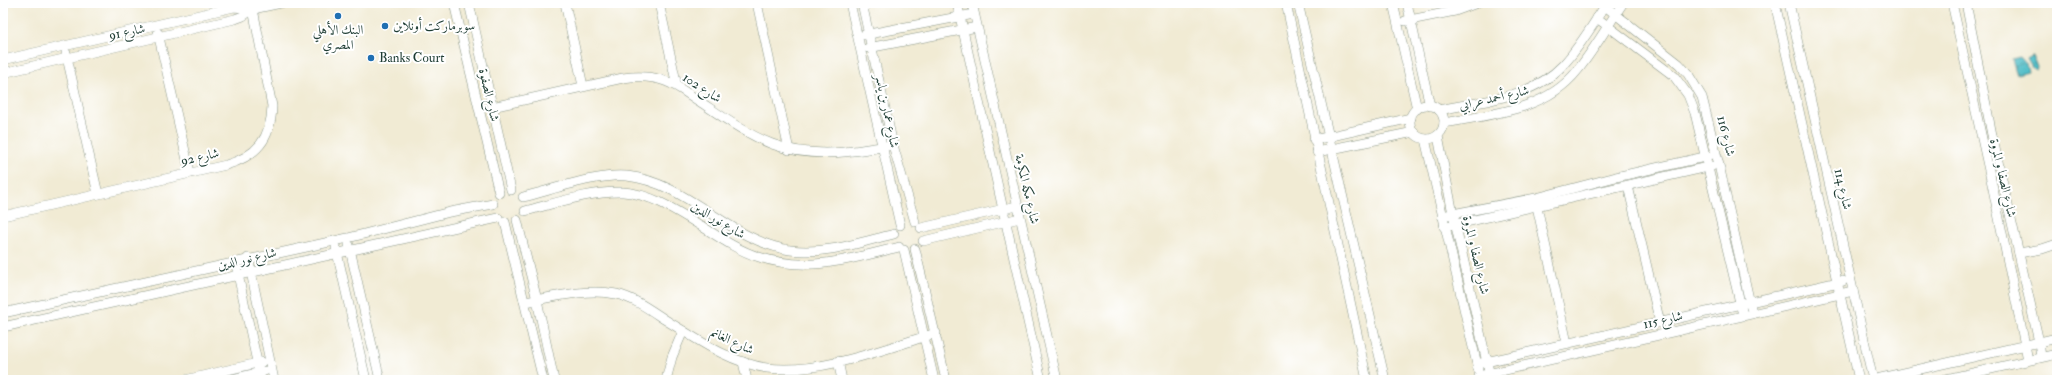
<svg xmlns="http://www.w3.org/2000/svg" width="2060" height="383" font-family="'IM FELL Double Pica',Amiri,serif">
<defs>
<pattern id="water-waves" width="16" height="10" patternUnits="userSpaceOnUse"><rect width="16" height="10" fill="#50bdc7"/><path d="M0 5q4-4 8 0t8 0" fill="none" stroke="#429ba2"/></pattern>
</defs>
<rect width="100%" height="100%" fill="#fff"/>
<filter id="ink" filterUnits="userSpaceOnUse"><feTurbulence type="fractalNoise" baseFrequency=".025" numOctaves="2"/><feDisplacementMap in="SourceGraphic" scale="8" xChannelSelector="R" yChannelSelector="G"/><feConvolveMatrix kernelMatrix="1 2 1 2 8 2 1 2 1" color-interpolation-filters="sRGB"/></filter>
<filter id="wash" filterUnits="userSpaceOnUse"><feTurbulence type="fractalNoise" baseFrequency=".012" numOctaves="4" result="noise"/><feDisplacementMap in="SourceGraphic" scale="16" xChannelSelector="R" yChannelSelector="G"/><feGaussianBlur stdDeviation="0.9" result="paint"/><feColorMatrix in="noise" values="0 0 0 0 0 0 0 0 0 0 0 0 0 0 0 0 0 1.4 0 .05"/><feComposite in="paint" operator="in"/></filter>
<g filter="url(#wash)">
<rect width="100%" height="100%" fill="#f1ebd4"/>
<g fill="url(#water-waves)" stroke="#387d7e">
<polygon points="2032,55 2037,67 2036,70 2032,68 2027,59"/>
<polygon points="2020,57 2026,64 2028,72 2017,75 2012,59"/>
</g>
</g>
<g filter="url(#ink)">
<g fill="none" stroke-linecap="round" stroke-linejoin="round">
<g stroke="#889484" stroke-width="10">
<g id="street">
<polyline points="454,3 499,193"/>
<polyline points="469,3 511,190"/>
<polyline points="565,3 583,86"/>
<polyline points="659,3 677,86"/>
<polyline points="757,3 789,150"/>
<polyline points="850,3 900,225"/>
<polyline points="862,3 893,145 915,222"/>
<polyline points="957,3 1041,380"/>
<polyline points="972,3 1057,380"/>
<polyline points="1286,3 1367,380"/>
<polyline points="1298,3 1385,380"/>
<polyline points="1393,3 1417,109"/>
<polyline points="1407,3 1430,106"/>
<polyline points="1775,3 1859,380"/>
<polyline points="1789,3 1873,380"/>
<polyline points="1952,3 1992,184 2028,360"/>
<polyline points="1966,3 1992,135 2039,342 2041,357"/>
<polyline points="1605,6 1679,64 1688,74 1702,97 1719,165 1751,308"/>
<polyline points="1597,18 1674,76 1688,95 1695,113 1742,311"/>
<polyline points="1405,21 1455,11 1477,3"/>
<polyline points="158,33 190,173"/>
<polyline points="864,35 974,14"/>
<polyline points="868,48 977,27"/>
<polyline points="66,53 98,194"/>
<polyline points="3,60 234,7 253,9 281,3"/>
<polyline points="3,73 235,19 243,16 253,9"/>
<circle cx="1427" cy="122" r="17"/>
<path d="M492 107 623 78C637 76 651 76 665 81 677 85 688 94 699 101 723 117 746 134 772 144 812 159 853 152 893 145"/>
<path d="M1439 110C1481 101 1531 99 1563 65 1580 47 1593 24 1607 3"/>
<path d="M1444 123C1491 114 1545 111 1577 71 1594 50 1608 25 1623 3"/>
<polyline points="1438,136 1453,214 1491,380"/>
<polyline points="1425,139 1478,369"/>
<polyline points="1314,140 1411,118"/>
<polyline points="1317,152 1414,132"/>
<polyline points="1628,186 1660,323"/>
<path d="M523 197C552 190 599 173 627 176 689 183 729 241 790 250 825 255 861 242 894 234"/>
<polyline points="1536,202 1567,343"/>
<path d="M525 211C556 203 591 191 623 192 653 194 678 212 703 227 720 238 739 251 759 257 808 273 851 259 899 247"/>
<path d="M3 216 226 165C257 156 271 139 272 106L253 9"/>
<polyline points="1442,216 1536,198 1616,177 1709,156"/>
<polyline points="517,220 537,300 554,380"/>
<polyline points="505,222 543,380"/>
<polyline points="1444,227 1712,166"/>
<polyline points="921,228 1017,206"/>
<polyline points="923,241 1020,218"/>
<polyline points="349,245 380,380"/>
<polyline points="336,248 366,380"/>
<polyline points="915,249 946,380"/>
<polyline points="904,250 934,380"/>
<polyline points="2019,253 2042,249 2057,244"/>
<polyline points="248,258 274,380"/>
<polyline points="237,270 261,380"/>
<path d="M525 302C553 297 587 288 616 294 634 298 649 309 664 319 695 338 730 363 767 368 818 375 887 348 936 333"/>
<polyline points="3,313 348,238 450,212 493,204"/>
<polyline points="3,327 498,218"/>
<polyline points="838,361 842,380"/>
<polyline points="743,362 747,380"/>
<polyline points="1477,364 1843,281"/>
<polyline points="1479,376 1853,291"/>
<polyline points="185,380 262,362"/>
<polyline points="228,380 265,371"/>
<polyline points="666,380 672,357 683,331"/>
<polyline points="1872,380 2057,338"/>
<polyline points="1942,380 2057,354"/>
</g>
</g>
<use href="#street" stroke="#fff" stroke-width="9"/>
</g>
</g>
<g fill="#1f6fb2" stroke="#fff" stroke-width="1.5">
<circle cx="338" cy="16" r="4"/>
<circle cx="385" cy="26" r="4"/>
<circle cx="371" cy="58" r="4"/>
</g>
<g text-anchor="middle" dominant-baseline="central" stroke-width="4" stroke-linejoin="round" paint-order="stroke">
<g font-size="13" fill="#1f3d34" stroke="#fff" text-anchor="start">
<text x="393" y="26">سوبرماركت أونلاين</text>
<text x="338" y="30" text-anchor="middle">البنك الأهلي<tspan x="338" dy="15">المصري</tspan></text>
<text x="379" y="58">Banks Court</text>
</g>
<g font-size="13" fill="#1f3d34" stroke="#fff">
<text transform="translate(127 32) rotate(-12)">شارع 91</text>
<text transform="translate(702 88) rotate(33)">شارع 102</text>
<text transform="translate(489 95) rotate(77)">شارع الصفوة</text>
<text transform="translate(1494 98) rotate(-13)">شارع أحمد عرابي</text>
<text transform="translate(887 111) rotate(78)">شارع عمار بن ياسر</text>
<text transform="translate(1726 136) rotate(76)">شارع 116</text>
<text transform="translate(200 157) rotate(-13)">شارع 92</text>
<text transform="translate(2003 178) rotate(77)">شارع الصفا و المروة</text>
<text transform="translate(1027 189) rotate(77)">شارع مكه المكرمة</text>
<text transform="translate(1843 189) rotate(77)">شارع 114</text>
<text transform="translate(718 220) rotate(31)">شارع نور الدين</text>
<text transform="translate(1476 255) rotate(77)">شارع الصفا و المروة</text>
<text transform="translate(247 259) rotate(-13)">شارع نور الدين</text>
<text transform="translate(1663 320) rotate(-13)">شارع 115</text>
<text transform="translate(732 341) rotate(25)">شارع الغانم</text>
</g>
</g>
<rect width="2060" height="383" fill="none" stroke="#fff" stroke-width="16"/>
</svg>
